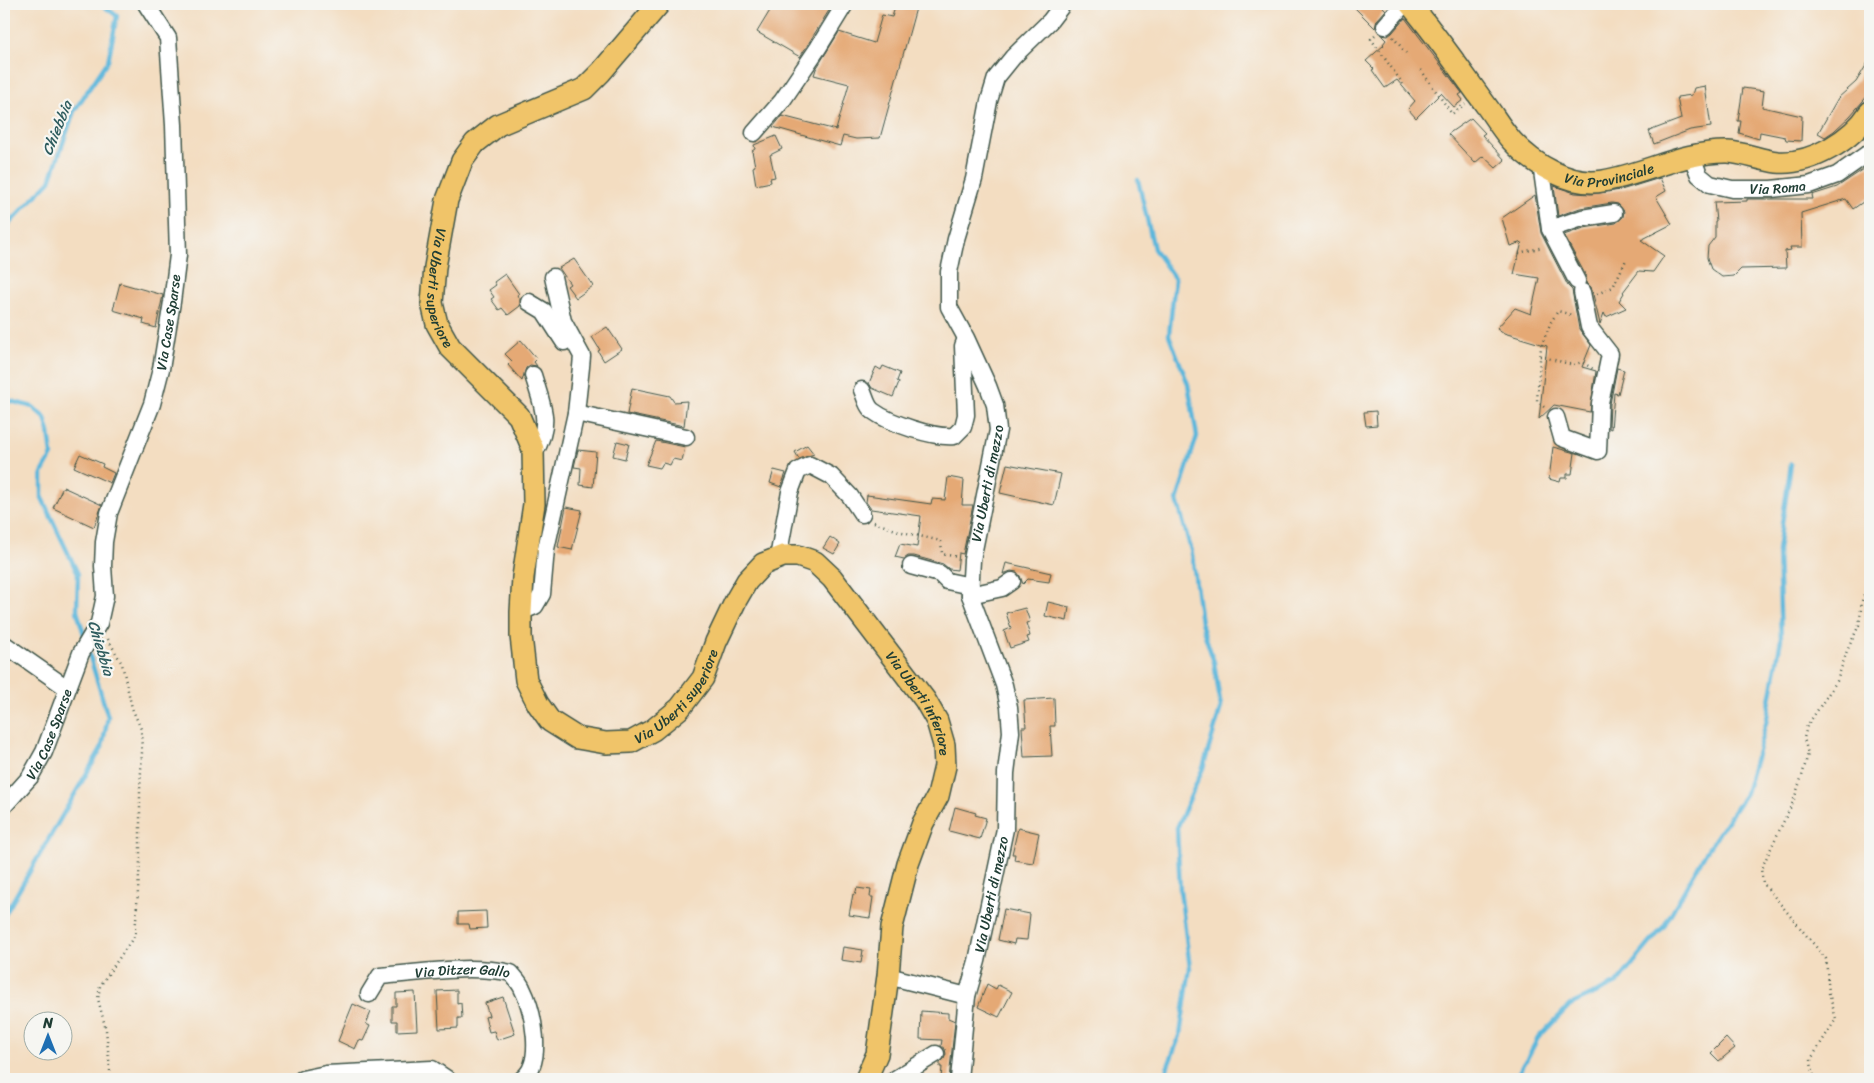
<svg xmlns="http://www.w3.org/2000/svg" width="1874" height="1083" font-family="Sriracha,sans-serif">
<rect width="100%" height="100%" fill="#f6f6f2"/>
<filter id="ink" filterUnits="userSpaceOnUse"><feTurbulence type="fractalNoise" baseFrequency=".02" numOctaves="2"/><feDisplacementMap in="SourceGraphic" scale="10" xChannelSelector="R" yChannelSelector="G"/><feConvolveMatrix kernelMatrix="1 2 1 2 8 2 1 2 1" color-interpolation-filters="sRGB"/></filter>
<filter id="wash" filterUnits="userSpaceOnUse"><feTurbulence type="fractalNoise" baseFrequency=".0096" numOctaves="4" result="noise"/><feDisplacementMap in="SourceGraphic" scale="20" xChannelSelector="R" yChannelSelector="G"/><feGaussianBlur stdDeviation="1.12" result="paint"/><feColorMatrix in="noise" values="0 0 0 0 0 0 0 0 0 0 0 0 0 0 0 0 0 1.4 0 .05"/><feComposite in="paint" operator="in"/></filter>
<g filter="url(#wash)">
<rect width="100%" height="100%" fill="#f3ddc1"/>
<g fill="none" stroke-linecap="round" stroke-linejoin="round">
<g stroke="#5db7db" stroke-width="4.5">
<polyline points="1138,180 1154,249 1175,279 1169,335 1188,384 1197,436 1177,500 1192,554 1201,623 1214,662 1221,707 1203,768 1177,828 1180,890 1190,968 1180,1035 1163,1079"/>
<polyline points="4,229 50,181 74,111 108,61 117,16 101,4"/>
<polyline points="4,396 7,400 33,407 45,418 49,432 52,455 42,473 42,498 78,574 77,611 85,638"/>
<polyline points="4,916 102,747 108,717 88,650"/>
<polyline points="1516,1079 1538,1038 1570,1005 1617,983 1664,926 1706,852 1746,793 1766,723 1781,639 1778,550 1791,464"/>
</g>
</g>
<g id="blocks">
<g fill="#e5a975">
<polygon points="774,4 833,4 800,57 757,32"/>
<polygon points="896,4 916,8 880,138 856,139 843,136 840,146 773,127 782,116 836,130 849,84 814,75 816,69 839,32 874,43 882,15 892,17"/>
<polygon points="1351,4 1380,4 1386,10 1377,20 1375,28"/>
<polygon points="1405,18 1462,93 1459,95 1463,100 1454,107 1441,93 1416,118 1408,109 1415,101 1397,80 1385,88 1372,70 1374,69 1366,61 1384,45 1383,44 1386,40 1381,35 1388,36 1392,33"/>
<polygon points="1870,59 1870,93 1850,116 1834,131 1825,137 1818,133 1838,98 1856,82"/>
<polygon points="1705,86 1711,127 1690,130 1654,144 1649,131 1681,119 1677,97 1692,95 1694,88"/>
<polygon points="1743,88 1764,91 1762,107 1802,116 1801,141 1786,140 1785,137 1760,132 1759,139 1739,133 1741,121 1738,121"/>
<polygon points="1471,118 1485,133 1482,135 1505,160 1496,168 1483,156 1475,163 1448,134"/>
<polygon points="776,136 782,149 770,155 775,177 770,178 771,182 756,185 753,167 755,166 752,151 755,149 754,145"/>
<polygon points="1870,165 1870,197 1853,209 1846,199 1801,213 1802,247 1790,247 1791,250 1785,251 1786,268 1741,269 1734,276 1722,277 1711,269 1707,258 1708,246 1715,237 1715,221 1716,221 1714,202 1747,201 1747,199 1813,199 1812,195 1837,187"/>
<polygon points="1660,178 1666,191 1656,197 1672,224 1641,240 1664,256 1653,272 1639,271 1623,292 1624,293 1619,301 1626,308 1606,317 1604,313 1600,324 1592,290 1586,283 1586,276 1564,235 1584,228 1616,223 1623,217 1624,211 1618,204 1612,203 1580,208 1558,216 1554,186 1575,193 1591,194 1621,190"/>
<polygon points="1535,195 1541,233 1568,286 1572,290 1579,329 1591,345 1582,367 1596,371 1590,412 1554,405 1539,419 1547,346 1504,333 1497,328 1515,308 1531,314 1539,278 1514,274 1522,242 1510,246 1502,218"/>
<polygon points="574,259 593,286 576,298 567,286 570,284 559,268"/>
<polygon points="505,274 519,294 517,295 520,299 520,306 508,315 502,308 499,310 491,299 494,297 489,290 496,285 494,282"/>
<polygon points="120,283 163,295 156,328 143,324 144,319 113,310"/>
<polygon points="607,327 622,349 604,361 598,351 600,350 592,337"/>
<polygon points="521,340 537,359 534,362 537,366 530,365 526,368 522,381 508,365 512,361 505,354"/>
<polygon points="883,366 900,373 897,381 899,382 893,397 872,388 869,383 876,367 881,370"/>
<polygon points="1617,368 1624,370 1618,394 1614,393 1611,429 1609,428 1610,404"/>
<polygon points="632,388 670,396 674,402 687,401 684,426 627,414"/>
<polygon points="1376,411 1377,425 1366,426 1364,412"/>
<polygon points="617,441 629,444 625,459 613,456"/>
<polygon points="656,441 685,447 682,461 673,459 670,465 663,463 660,468 646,465"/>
<polygon points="807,445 814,454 799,459 795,452"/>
<polygon points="1553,447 1575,453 1572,474 1567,474 1567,478 1561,478 1560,482 1549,479"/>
<polygon points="578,450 596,452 593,487 580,485 581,468 574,467"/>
<polygon points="80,454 103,464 102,467 114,473 110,483 74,467"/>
<polygon points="1007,464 1061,474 1054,505 1000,493"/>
<polygon points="774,470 786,473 781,487 770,483"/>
<polygon points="948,477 964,480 962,505 973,505 963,554 959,553 957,570 949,569 943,564 914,556 908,556 904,559 895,557 900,544 917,547 921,516 871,509 866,502 867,495 931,504 932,499 945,500"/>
<polygon points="63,487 102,505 94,527 53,508"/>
<polygon points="566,507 582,510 572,550 558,547"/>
<polygon points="830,537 840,544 834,554 823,548"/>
<polygon points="1006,563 1051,573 1049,582 1028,579 1023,584 1020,576 1017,572 1011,571 1003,574"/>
<polygon points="1048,602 1069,607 1067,621 1045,616"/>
<polygon points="1025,608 1030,622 1026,623 1030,636 1027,637 1029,642 1010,648 1004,631 1011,628 1006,613"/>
<polygon points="1054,698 1055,726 1050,726 1052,756 1024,757 1022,727 1026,727 1024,700"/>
<polygon points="955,807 976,813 975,815 986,818 980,839 949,831"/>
<polygon points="1018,828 1039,833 1033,863 1014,860 1015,854 1012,854"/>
<polygon points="857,888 871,890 870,897 873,897 870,918 849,915 853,894 855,895"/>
<polygon points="1004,909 1030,914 1027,940 1015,939 1014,944 998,940"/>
<polygon points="486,911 487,928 470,929 469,924 458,924 458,912"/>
<polygon points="843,947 863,950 861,963 841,960"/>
<polygon points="987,984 996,989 998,985 1012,992 999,1017 978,1007"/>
<polygon points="457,990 457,1004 461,1003 462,1018 458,1018 458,1028 439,1029 437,991"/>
<polygon points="415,992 417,1030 397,1031 397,1021 392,1021 392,1006 396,1006 396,993"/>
<polygon points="503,997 515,1034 497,1040 494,1031 489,1032 485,1017 489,1016 485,1003"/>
<polygon points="353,1004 371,1012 366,1024 370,1026 363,1041 359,1040 355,1049 338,1041"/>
<polygon points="921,1011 948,1013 948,1018 955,1021 949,1079 941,1079 942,1067 940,1067 940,1063 944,1059 946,1054 945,1049 941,1046 942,1040 920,1039"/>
<polygon points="1726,1038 1735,1048 1719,1061 1711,1053"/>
</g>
</g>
</g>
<g filter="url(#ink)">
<use href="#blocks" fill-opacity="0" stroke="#3f5549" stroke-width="1"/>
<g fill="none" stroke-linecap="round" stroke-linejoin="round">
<g stroke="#3f5549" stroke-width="19">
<g id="minor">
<polyline points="1385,26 1404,4"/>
<polyline points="754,133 782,101 818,48 845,4"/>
<path id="s1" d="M1692 157 1699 175 1710 184 1732 189H1771L1809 185 1837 175 1870 152"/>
<polyline points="1541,164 1550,229 1577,281"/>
<polyline points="1550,229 1582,218 1614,213"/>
<polyline points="529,302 544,311 564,342"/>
<path d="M533 375C543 408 552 422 534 454"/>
<path d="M862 390C865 396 867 407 873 411 889 423 934 438 954 436L963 427 966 415 963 346 965 341"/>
<polyline points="576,413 686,437"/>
<polyline points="1556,417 1562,438 1598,451 1600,403 1610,354 1589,327 1582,292"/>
<polyline points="778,558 790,492 798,471 810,465 831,476 850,496 862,514"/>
<polyline points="911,566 940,574 947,581 971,586"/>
<polyline points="970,595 1002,588 1012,581"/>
<polyline points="521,612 535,606 542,594 546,549 576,413 581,367 582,356 563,321 553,277"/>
<polyline points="4,644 67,688"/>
<path id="s2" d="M4 806 30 777 44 752 81 653 99 623 105 596 103 566 104 542 109 513 152 404 161 369 172 302 178 255 174 125 168 38 146 4"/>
<polyline points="888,976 967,996"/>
<path id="s3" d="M369 994 380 976C423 973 468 964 511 973 515 978 520 983 522 988 533 1010 545 1063 522 1079"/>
<polyline points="302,1079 326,1074 432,1069 447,1079"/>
<polyline points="895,1079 936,1054"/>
<path id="s4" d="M959 1079 967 996 977 961 1005 829 1006 773 1011 732 1009 707 1004 685 970 595 972 560 998 430 995 405 988 386 966 338 949 307V272L956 239 974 179 989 101 996 78 1013 57 1050 21 1063 4"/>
</g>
</g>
<g stroke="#3f5549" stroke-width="24">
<g id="major">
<path id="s5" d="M659 4 601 72 584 89 498 125 475 143 462 161 447 200 435 267 432 303 437 324 450 347 519 416 533 449 534 504 523 577 521 612V636L526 680 538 704 550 721 577 738 606 743 631 742 653 730 680 708 703 678 716 642 736 600 747 581 763 564 783 556H798L815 562 832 578 925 700 937 721 944 745 945 766 938 796 923 823 908 864 892 927 888 976 877 1054 866 1079"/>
<path id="s6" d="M1410 4C1437 36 1461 71 1485 104 1494 116 1502 130 1512 141 1533 164 1570 187 1603 181 1645 174 1684 151 1728 152 1745 153 1760 160 1777 162 1811 165 1852 140 1870 112"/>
</g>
</g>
<g stroke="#3f5549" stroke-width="2.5" stroke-dasharray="1 4" stroke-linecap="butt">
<polyline points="1375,35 1371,39 1403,84"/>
<polyline points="1393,37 1406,53"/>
<polyline points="1421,70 1452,114 1465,104"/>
<polyline points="1519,253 1543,247"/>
<polyline points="1597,294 1613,287 1626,260"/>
<polyline points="1540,356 1573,365 1582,362 1593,369"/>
<polyline points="1544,407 1537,401 1541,346 1551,322 1558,311 1572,315"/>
<polyline points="874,522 898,531 941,541 942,554 958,557"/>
<polyline points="108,639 122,664 132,708 141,729 142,752 140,790 140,861 135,935 100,986 98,999 106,1030 110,1069 110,1079"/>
<polyline points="1817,1079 1812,1073 1811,1059 1836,1019 1829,993 1826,959 1763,883 1761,869 1793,802 1802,776 1808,754 1804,738 1807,726 1837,681 1847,651 1859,625 1862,601 1870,577"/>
</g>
<use href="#minor" stroke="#fff" stroke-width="16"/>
<use href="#major" stroke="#f0c469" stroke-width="21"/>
</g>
</g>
<g text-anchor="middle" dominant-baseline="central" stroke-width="4.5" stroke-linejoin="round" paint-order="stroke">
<g font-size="14" fill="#1f3d34" stroke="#f6f6f2">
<text stroke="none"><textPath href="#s6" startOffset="281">Via Provinciale</textPath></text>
<text stroke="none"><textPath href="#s1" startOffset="102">Via Roma</textPath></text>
<text stroke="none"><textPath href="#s5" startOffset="390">Via Uberti superiore</textPath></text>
<text stroke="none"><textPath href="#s2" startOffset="520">Via Case Sparse</textPath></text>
<text stroke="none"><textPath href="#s4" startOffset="609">Via Uberti di mezzo</textPath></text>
<text stroke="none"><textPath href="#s5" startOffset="1018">Via Uberti superiore</textPath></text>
<text stroke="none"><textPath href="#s5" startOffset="1411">Via Uberti inferiore</textPath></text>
<text stroke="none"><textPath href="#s2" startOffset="86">Via Case Sparse</textPath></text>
<text stroke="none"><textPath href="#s4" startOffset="188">Via Uberti di mezzo</textPath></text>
<text stroke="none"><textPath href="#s3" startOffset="104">Via Ditzer Gallo</textPath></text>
</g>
<g font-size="15" font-style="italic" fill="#2e5c5e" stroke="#f6f6f2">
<text transform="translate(57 128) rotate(-68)">Chiebbia</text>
<text transform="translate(101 648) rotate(73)">Chiebbia</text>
</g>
</g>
<rect width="1874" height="1083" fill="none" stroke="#f6f6f2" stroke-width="20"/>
<g transform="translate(48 1036)"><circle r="24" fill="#f6f6f2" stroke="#a0aca6"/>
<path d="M0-4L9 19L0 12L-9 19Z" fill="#1f6fb2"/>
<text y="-8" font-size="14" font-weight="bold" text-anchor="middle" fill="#1f3d34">N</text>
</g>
</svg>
